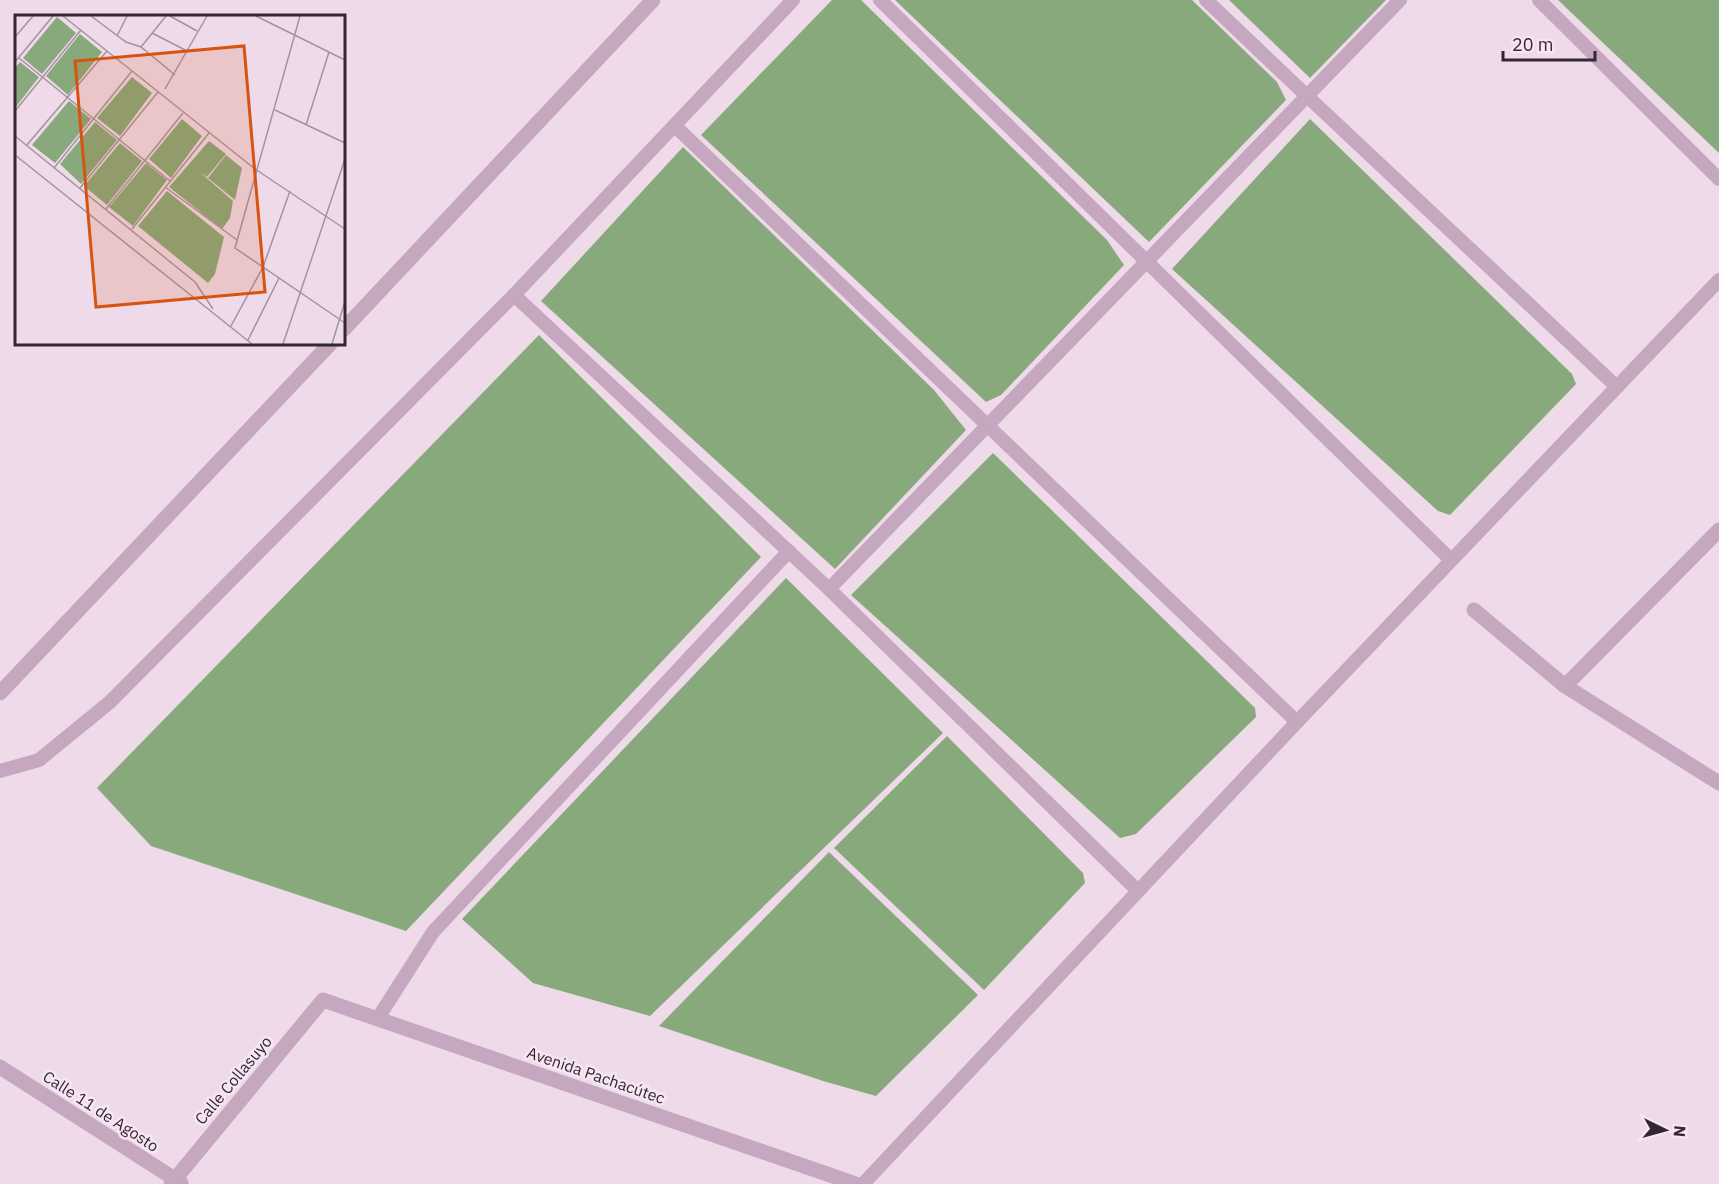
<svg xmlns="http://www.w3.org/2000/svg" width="1719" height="1184" font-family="'IBM Plex Sans',sans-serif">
<rect width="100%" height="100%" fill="#efdaea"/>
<g fill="#87a97c">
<polygon points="832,0 861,0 1107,240 1124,265 1001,395 986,402 701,135"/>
<polygon points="895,0 1192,0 1277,82 1286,100 1149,242"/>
<polygon points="1229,0 1386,0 1310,78"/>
<polygon points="1558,0 1719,0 1719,153"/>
<polygon points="1310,119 1572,374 1576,384 1450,515 1438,511 1172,269"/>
<polygon points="683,147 934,390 966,430 835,569 541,301"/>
<polygon points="539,335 761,557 406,931 151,846 97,788"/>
<polygon points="993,453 1255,708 1256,717 1136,834 1120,838 851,595"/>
<polygon points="786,578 943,733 650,1016 533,983 462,919"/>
<polygon points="947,736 1083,873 1085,883 984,990 834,848"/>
<polygon points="829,852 978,995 876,1096 823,1081 659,1026"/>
</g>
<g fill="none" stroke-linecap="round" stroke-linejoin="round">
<g stroke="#c5a7c0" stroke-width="14">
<polyline points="880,0 1451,560"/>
<polyline points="1206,0 1307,96 1617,387"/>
<polyline points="1539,0 1719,179"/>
<polyline points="675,126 1297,722"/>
<polyline points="514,295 829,589 1138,891"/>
<polyline points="829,589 1400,0"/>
<polyline points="0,771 39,760 110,702 514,295 793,0"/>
<polyline points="378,1018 433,932 789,551"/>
<polyline points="863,1184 1297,722 1719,280"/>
</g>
<g stroke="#c5a7c0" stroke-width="15">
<polyline points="344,329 653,0"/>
<polyline points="1474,610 1565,686 1719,783"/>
<polyline points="1565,686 1719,530"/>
<polyline points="0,693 330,344"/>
<polyline points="0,1067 181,1183"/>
<polyline points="171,1184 323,1000 856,1184"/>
</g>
</g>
<g text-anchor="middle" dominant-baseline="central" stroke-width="5" stroke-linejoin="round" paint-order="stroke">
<g font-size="16" fill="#332732" stroke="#f7e6f3">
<text transform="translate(596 1075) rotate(19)">Avenida Pachacútec</text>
<text transform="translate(233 1080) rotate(-50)">Calle Collasuyo</text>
<text transform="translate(101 1111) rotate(33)">Calle 11 de Agosto</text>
</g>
</g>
<g transform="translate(15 15)">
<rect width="330" height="330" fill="#efdaea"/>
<path d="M42 2 61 18 27 59 8 43ZM65 19 87 37 53 80 31 61ZM5 47 24 62 0 93V53ZM117 62 137 78 105 121 82 103ZM54 86 76 104 40 148 17 130ZM167 104 187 121 156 163 134 144ZM80 107 102 125 66 169 45 149ZM194 126 211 139 192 162 185 157 218 186 215 203 207 214 154 172ZM105 128 127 146 92 190 69 171ZM211 140 227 153 220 185 193 163ZM131 148 152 165 118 211 94 192ZM152 176 209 222 200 259 193 268 123 211Z" fill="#87a97c"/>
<path fill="none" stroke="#a492a0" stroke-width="1.5" d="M48 1 240 154 330 214M76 1 111 27 126 32 160 60M155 1 182 16M241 1 330 45M285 1 220 233 330 308M137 18 172 36M102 21 112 1M0 22 18 1M126 32 151 1M4 43 155 166M0 47 38 1M150 74 192 1M260 95 330 128M0 96 66 15M291 110 314 37M0 121 180 267 198 294M11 131 92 36M0 140 237 329M39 153 117 56M150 172 222 225M65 173 143 77M91 194 168 98M117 214 194 118M216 311 248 252 275 176M233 325 264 263M268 329 330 144M317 329 330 286"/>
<path fill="#d65410" fill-opacity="0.15" stroke="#d65410" stroke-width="3" d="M229 31 250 277 81 292 60 46Z"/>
<rect width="330" height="330" fill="none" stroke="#332732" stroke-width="3"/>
</g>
<g transform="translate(1665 1130) rotate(95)" stroke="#f7e6f3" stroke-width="4.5" paint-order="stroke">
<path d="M0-4.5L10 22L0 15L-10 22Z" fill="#332732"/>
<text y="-9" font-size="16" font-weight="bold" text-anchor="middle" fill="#332732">N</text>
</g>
<path d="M1503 51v9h92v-9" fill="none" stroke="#332732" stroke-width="3"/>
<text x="1512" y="51" font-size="18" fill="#332732" stroke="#f7e6f3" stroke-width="4.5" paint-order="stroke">20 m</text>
</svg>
